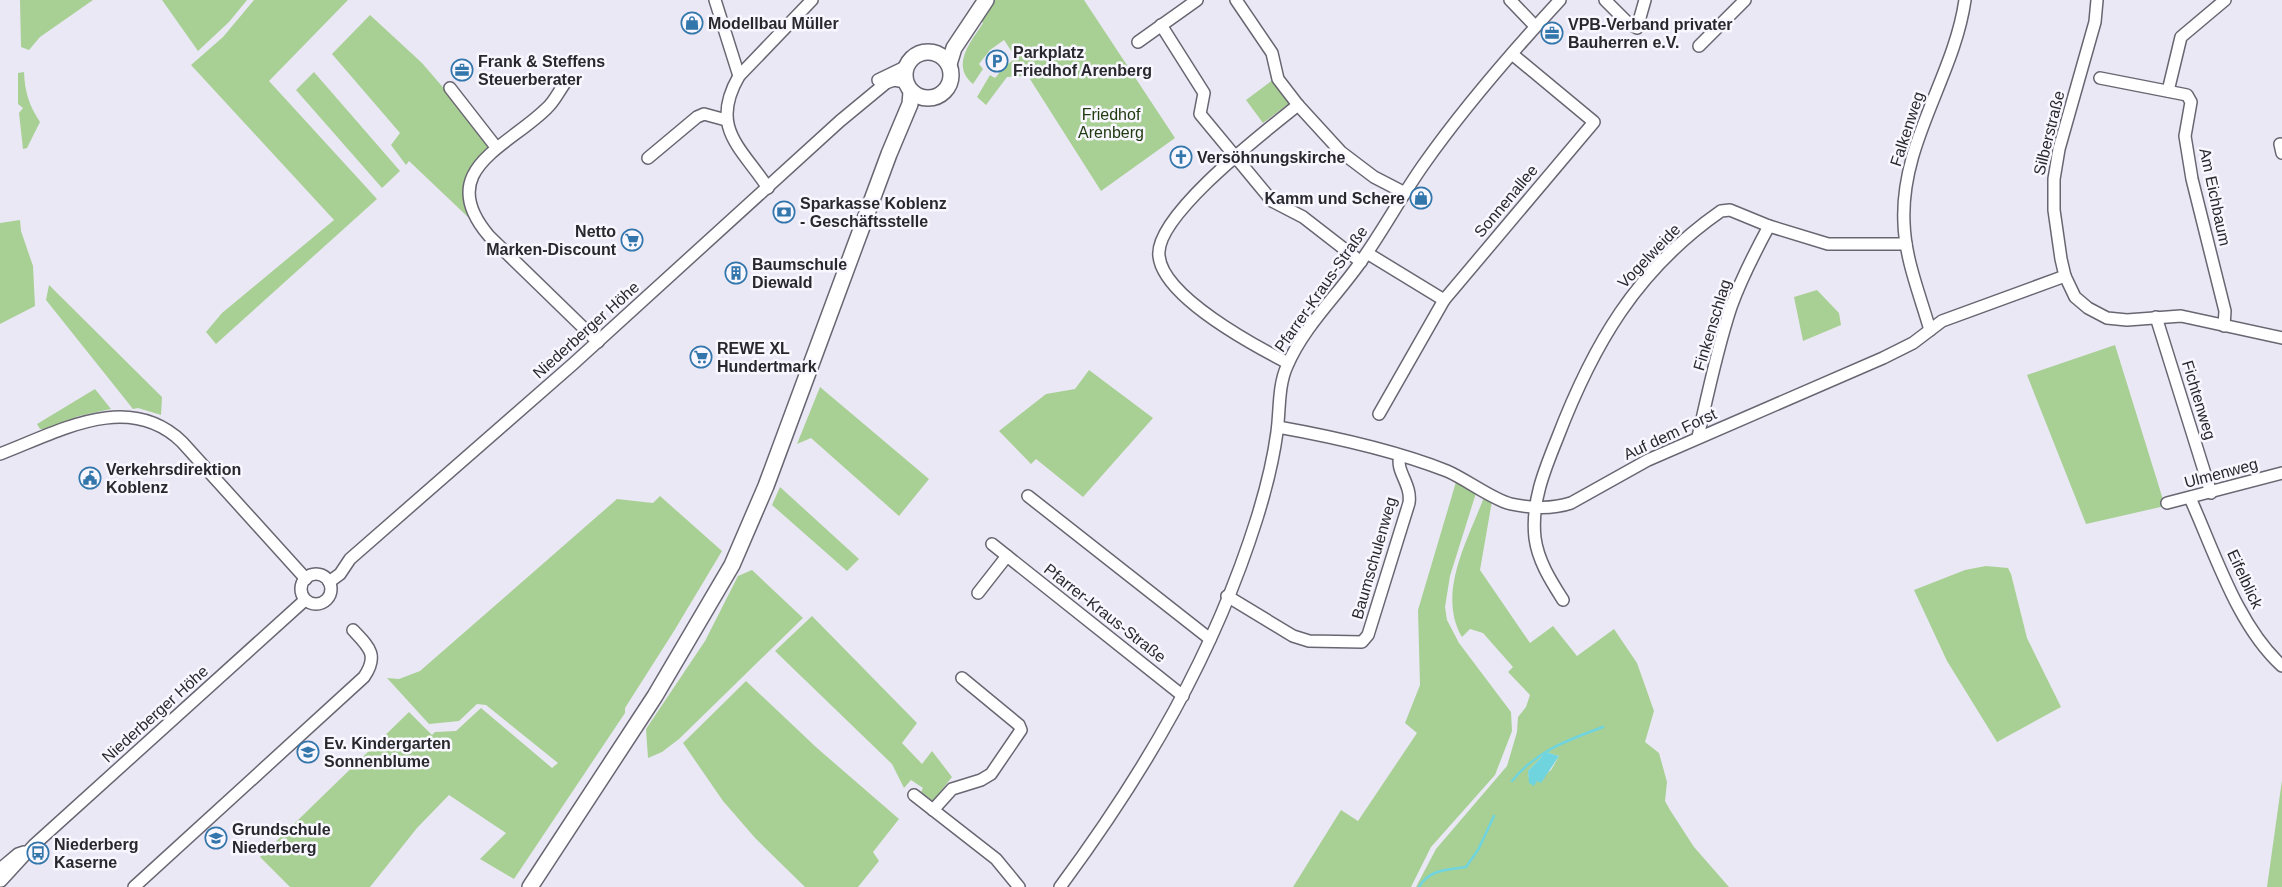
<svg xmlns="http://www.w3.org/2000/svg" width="2282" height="887" font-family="Helvetica,sans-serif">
<rect width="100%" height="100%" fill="#ebe8f6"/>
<g fill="#a8d094" fill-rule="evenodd">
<polygon points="20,0 93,0 40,37 29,50 21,47"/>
<polygon points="162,0 247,0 229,22 198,51"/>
<polygon points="254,0 348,0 269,81 377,199 216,344 206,332 222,313 334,220 191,65 223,37"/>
<path d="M995 0H1084L1175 138 1101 191 1028 76 1007 77 986 105 977 97 990 75 995 78 1005 66 1016 58 1004 40 990 50 979 64 983 69 973 84C950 65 971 42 983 23L980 19Z"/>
<path d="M370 15 422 63 490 142V146C466 166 460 190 469 218L409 161 406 165 391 145 400 133 332 54Z"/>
<path d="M24 72C25 93 29 105 40 122L27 148 23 149 19 113 23 108 18 104V73Z"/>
<polygon points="314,72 400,171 382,188 296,90"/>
<polygon points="1274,79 1291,102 1263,123 1246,100"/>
<polygon points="20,220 21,231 33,266 35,306 0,324 0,223"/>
<polygon points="49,285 162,397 161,415 138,408 133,409 46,300"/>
<polygon points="1817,290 1839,313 1841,325 1803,341 1794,297"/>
<polygon points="2115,345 2165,506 2086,524 2027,375"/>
<polygon points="1089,370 1153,418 1083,497 1036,459 1031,464 999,431 1046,394 1075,389"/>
<polygon points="820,387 929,479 899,516 811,438 797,444"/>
<polygon points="95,389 111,409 79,416 45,429 40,429 37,424"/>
<polygon points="1456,482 1476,493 1450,576 1445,607 1447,620 1459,643 1511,712 1512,731 1495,775 1431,847 1411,887 1293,887 1341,810 1358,821 1417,733 1405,723 1420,685 1418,610"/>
<polygon points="780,487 859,559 847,571 772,505"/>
<polygon points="660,496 722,551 674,631 625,708 625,713 514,879 480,859 506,833 449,795 417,828 370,887 290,887 260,857 409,712 432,735 435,732 456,731 481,708 552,768 558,763 486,705 477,704 459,721 429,724 387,678 399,679 420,671 617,499 653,503"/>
<path d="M1484 497 1492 501 1480 570 1530 643 1553 626 1577 656 1614 629 1637 663 1654 711 1645 742 1659 753 1667 782 1665 801 1670 810 1694 847 1729 887H1416L1436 849 1507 766 1517 732 1518 717 1526 707 1530 695 1508 672 1513 667 1483 633 1470 629 1462 637C1436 593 1469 538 1484 497ZM1546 752 1559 756 1551 770 1537 781 1529 779 1528 771Z"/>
<polygon points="1986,566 2008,568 2011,574 2027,638 2061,707 1997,742 1947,661 1914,590 1965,570"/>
<polygon points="752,570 803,618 679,739 662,752 648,758 646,729 705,641 738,576"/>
<polygon points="812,616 917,723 902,743 922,764 932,751 952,777 933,801 921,792 923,788 911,780 904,788 892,764 775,651"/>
<polygon points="746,681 817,748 899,819 873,852 879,861 858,887 805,887 756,839 723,801 683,743"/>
<polygon points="2282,780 2282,887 2267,887"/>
</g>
<polygon fill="#70d4df" points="1546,752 1559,756 1541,783 1537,781 1534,786 1529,783 1528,771"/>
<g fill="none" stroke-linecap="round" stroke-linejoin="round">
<g stroke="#70d4df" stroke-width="2.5">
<path d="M1512 781C1536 751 1568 740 1603 727"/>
<path d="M1419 887C1429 869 1448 870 1466 867L1478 850 1494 816"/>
</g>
<g stroke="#696672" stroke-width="14">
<g id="minor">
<polyline points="715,0 739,76"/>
<polyline points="1236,0 1272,53 1278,79 1298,105 1341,152 1374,177 1405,193"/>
<polyline points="1510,0 1535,26"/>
<polyline points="1605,0 1628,23 1637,28 1645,0"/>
<polyline points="2097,0 2095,22 2059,149 2054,179 2054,210 2061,259 2065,276 2075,297 2088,308 2107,318 2127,320 2181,316 2282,338"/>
<polyline points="1161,25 1204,93 1200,114 1272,201 1303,217 1361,262"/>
<polyline points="1138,42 1197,0"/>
<polyline points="1699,46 1745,0"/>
<polyline points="2100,78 2187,95 2191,102 2185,136 2192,179 2225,311 2224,326"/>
<polyline points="878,80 905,67"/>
<path d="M565 83C559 91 554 102 547 108 508 147 433 170 489 236L598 342"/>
<polyline points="450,88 496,147"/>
<polyline points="2168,91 2181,37 2225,0"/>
<polyline points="2280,144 2282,153"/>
<polyline points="648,158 697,117 704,114 726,120"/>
<path d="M768 188C741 147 709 128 739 76L812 0"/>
<polyline points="1367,253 1444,300 1379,414"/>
<polyline points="1444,300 1594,122 1512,54"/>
<polyline points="2156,317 2211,493"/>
<path d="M1930 330C1920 295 1905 259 1904 223 1900 143 1954 77 1965 0"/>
<path d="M1288 363C1255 346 1163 297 1159 256 1154 216 1267 130 1298 105"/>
<path d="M1278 427C1334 437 1394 450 1447 471 1466 479 1493 500 1511 504 1530 508 1553 509 1571 503L1648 460 1883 358 1913 343 1942 321 2065 276"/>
<path d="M1698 437C1708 393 1717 349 1731 307 1741 279 1755 252 1769 226"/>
<path d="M0 454C58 432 128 390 182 442L306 579"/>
<polyline points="1028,496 1210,639"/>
<path d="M2190 498C2215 553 2237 625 2282 666"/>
<polyline points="2167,503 2282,473"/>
<polyline points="992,544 1183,696"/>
<circle cx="316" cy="589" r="15"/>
<polyline points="329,582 340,574 350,559 573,364 840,121 886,83 894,80 905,82"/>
<polyline points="978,593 1007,556"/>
<path d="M1227 596 1293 636 1309 641 1362 642 1368 635 1409 503C1412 484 1395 471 1400 456"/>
<path d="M1563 600C1551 581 1538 561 1535 538 1531 503 1544 471 1557 439 1593 345 1636 270 1721 211L1730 210 1769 226 1828 244H1906"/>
<polyline points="914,795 996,859 1019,887"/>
<polyline points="933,810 952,789 981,780 991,774 1021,730 1019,725 962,678"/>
<polyline points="0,869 18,854 24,852"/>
<polyline points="1,881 34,845 305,600"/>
<path d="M134 887 364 677C379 655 369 647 353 630"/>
<path d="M1060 887C1145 772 1214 655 1257 518 1266 489 1273 462 1277 432 1280 410 1278 386 1287 366 1304 326 1338 295 1362 260 1384 229 1402 195 1424 164 1465 106 1512 52 1560 0"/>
</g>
</g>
<g stroke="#696672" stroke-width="18">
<g id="major">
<circle cx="928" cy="75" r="23"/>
<polyline points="949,64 954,48 986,0"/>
<polyline points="530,887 655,696 732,565 766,486 889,154 910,104 911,92"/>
</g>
</g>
<use href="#minor" stroke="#fff" stroke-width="11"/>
<use href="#major" stroke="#fff" stroke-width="15"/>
</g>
<defs>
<g id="shop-ring" transform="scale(1.125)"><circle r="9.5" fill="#f8f7ff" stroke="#3276ab" stroke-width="1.5"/><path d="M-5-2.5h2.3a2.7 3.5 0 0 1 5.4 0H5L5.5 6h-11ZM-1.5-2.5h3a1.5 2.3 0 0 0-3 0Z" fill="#3276ab"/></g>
<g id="office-ring" transform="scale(1.125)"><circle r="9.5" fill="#f8f7ff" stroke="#3276ab" stroke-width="1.5"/><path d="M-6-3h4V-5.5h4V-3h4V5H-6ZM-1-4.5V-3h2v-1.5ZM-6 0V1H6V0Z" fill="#3276ab"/></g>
<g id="parking-ring" transform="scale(1.125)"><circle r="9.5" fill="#f8f7ff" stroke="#3276ab" stroke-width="1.5"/><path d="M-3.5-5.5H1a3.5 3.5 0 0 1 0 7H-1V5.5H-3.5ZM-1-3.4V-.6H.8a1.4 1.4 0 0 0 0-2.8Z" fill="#3276ab"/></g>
<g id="church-ring" transform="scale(1.125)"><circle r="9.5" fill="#f8f7ff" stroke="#3276ab" stroke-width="1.5"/><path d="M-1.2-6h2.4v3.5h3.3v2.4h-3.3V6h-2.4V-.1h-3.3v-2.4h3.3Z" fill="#3276ab"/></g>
<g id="bank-ring" transform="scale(1.125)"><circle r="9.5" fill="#f8f7ff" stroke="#3276ab" stroke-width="1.5"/><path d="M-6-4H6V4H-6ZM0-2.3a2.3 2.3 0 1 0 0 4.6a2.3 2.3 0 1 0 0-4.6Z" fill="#3276ab"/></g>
<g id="supermarket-ring" transform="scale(1.125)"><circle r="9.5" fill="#f8f7ff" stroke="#3276ab" stroke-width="1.5"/><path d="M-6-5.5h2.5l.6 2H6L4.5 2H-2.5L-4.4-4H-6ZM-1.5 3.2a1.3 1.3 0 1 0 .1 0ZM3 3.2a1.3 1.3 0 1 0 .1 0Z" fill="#3276ab"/></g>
<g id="building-ring" transform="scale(1.125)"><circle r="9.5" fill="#f8f7ff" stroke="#3276ab" stroke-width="1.5"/><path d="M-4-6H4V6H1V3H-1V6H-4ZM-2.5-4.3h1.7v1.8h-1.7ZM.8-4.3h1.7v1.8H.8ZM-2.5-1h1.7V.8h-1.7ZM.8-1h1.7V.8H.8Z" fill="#3276ab"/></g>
<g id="civic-ring" transform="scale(1.125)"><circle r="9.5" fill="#f8f7ff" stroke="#3276ab" stroke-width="1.5"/><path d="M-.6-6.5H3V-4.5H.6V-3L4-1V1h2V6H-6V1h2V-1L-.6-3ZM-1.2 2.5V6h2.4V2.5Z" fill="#3276ab"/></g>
<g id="school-ring" transform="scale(1.125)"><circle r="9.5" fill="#f8f7ff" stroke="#3276ab" stroke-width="1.5"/><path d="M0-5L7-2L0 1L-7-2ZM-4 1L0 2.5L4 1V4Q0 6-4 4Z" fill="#3276ab"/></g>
<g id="bus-ring" transform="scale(1.125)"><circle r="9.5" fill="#f8f7ff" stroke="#3276ab" stroke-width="1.5"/><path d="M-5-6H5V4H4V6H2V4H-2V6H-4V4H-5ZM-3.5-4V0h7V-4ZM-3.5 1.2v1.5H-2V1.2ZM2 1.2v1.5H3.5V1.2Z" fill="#3276ab"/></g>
</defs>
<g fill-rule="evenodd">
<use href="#shop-ring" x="692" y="23"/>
<use href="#office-ring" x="1552" y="33"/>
<use href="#parking-ring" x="997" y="61"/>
<use href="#office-ring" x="462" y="70"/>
<use href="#church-ring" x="1181" y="157"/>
<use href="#shop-ring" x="1421" y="198"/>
<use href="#bank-ring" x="784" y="212"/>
<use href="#supermarket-ring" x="632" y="240"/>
<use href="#building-ring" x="736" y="273"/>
<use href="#supermarket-ring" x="701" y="357"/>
<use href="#civic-ring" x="90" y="478"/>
<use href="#school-ring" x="308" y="752"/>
<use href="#school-ring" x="216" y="838"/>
<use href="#bus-ring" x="38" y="853"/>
</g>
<g text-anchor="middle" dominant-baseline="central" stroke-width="5" stroke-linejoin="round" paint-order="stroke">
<g font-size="16" font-weight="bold" fill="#29282d" stroke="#f8f7ff" text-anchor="start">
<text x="708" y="23">Modellbau Müller</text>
<text x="1568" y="24">VPB-Verband privater<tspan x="1568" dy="18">Bauherren e.V.</tspan></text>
<text x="1013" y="52">Parkplatz<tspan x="1013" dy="18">Friedhof Arenberg</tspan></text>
<text x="478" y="61">Frank &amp; Steffens<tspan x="478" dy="18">Steuerberater</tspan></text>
<text x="1197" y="157">Versöhnungskirche</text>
<text x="1405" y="198" text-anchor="end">Kamm und Schere</text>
<text x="800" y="203">Sparkasse Koblenz<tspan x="800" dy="18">- Geschäftsstelle</tspan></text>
<text x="616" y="231" text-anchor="end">Netto<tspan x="616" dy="18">Marken-Discount</tspan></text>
<text x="752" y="264">Baumschule<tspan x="752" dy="18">Diewald</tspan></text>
<text x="717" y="348">REWE XL<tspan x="717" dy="18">Hundertmark</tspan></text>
<text x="106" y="469">Verkehrsdirektion<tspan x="106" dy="18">Koblenz</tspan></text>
<text x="324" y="743">Ev. Kindergarten<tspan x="324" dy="18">Sonnenblume</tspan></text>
<text x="232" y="829">Grundschule<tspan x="232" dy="18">Niederberg</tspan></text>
<text x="54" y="844">Niederberg<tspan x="54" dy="18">Kaserne</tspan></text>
</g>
<g font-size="16" fill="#213b10" stroke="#f8f7ff">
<text x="1111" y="114">Friedhof<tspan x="1111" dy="18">Arenberg</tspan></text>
</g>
<g font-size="16" fill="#29282d" stroke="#f8f7ff">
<text transform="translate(1907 129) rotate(-72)">Falkenweg</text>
<text transform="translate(2049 133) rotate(-76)">Silberstraße</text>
<text transform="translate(2215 197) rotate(78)">Am Eichbaum</text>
<text transform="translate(1506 201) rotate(-50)">Sonnenallee</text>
<text transform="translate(1649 256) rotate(-46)">Vogelweide</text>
<text transform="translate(1321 289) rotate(-55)">Pfarrer-Kraus-Straße</text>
<text transform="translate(1712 325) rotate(-73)">Finkenschlag</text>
<text transform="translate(586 330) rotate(-42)">Niederberger Höhe</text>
<text transform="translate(2199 400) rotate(73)">Fichtenweg</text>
<text transform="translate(1670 434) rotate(-25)">Auf dem Forst</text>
<text transform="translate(2221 473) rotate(-15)">Ulmenweg</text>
<text transform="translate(1374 558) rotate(-74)">Baumschulenweg</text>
<text transform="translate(2245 579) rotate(65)">Eifelblick</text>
<text transform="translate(1105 613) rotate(38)">Pfarrer-Kraus-Straße</text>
<text transform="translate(155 714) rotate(-42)">Niederberger Höhe</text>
</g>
</g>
</svg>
